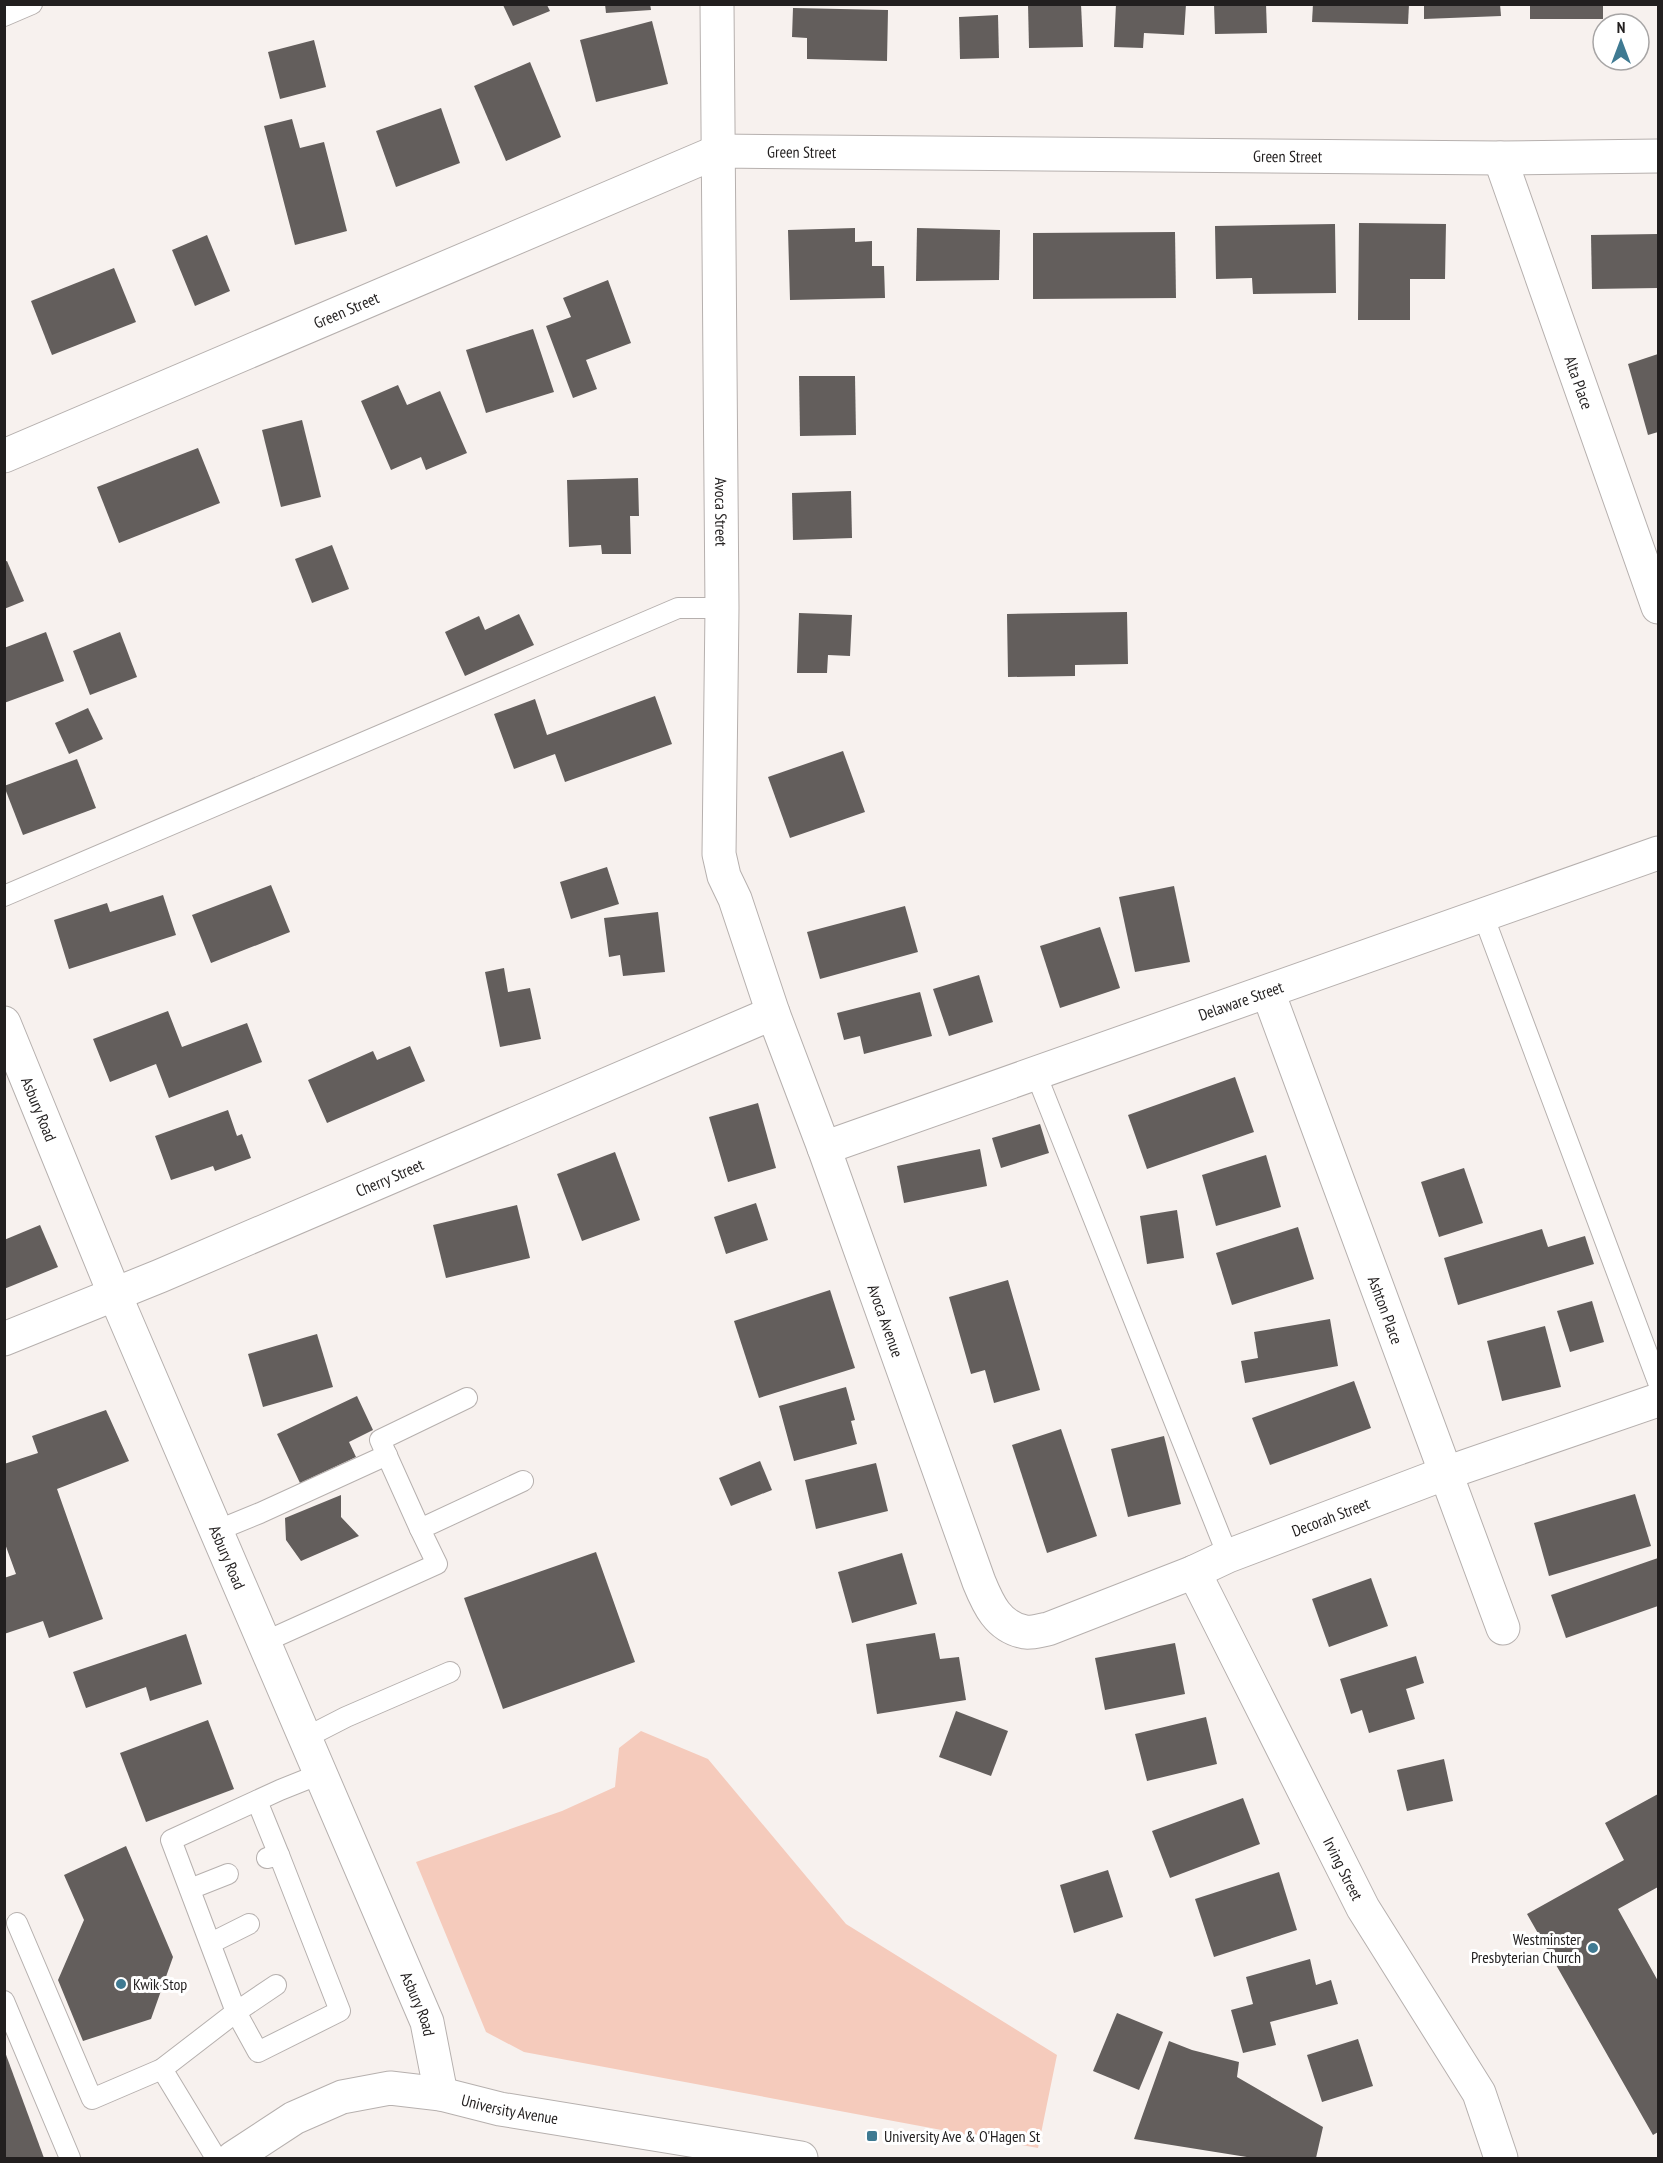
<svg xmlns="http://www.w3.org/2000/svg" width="1663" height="2163" font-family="'PT Sans Narrow',sans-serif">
<rect width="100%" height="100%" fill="#f7f1ee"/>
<polygon fill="#f5cbbc" points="641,1731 708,1759 846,1924 1057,2055 1038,2148 524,2052 486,2032 416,1862 562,1811 615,1787 619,1748"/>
<g fill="#635e5c">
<polygon points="605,4 650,4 651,10 606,13"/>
<polygon points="1028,4 1081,4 1083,47 1029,48"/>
<polygon points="1116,4 1186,4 1184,35 1144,33 1143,48 1114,47"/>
<polygon points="1214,4 1266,4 1267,33 1215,34"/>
<polygon points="1313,4 1409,4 1408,24 1312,22"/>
<polygon points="1424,4 1500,4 1501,16 1424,19"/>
<rect x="1530" y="4" width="73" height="15"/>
<polygon points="503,5 547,5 550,11 513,26"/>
<polygon points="793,8 888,10 887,61 807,59 807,38 792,37"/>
<polygon points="998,15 999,58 960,59 959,17"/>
<polygon points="652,21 668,84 596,102 580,40"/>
<polygon points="314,40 326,87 280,99 268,52"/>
<polygon points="530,62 561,137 506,161 474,86"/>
<polygon points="441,108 460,163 396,187 376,131"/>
<polygon points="292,119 300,148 324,142 347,231 295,245 264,126"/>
<polygon points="1359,223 1446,224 1445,279 1410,279 1410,320 1358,320"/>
<polygon points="1335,224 1336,293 1253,294 1252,278 1216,279 1215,226"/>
<polygon points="855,228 855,242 872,241 872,266 884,266 885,298 790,300 788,230"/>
<polygon points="917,228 1000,230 999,280 916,281"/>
<polygon points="1175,232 1176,298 1033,299 1033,233"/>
<polygon points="1658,234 1658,288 1592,289 1591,235"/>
<polygon points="207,235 230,291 195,306 172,250"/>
<polygon points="114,268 136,322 52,355 31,301"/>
<polygon points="608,280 631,343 586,360 597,389 573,398 546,326 571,317 563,298"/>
<polygon points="533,329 554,392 486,413 466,350"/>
<polygon points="1658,354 1658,432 1648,435 1628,364"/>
<polygon points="799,376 855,376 856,435 800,436"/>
<polygon points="398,385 407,405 440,391 467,453 426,470 421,457 391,470 361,401"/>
<polygon points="302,420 321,497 281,507 262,430"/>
<polygon points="198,448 220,503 119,543 97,487"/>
<polygon points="638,478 639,516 630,516 631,554 602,554 601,545 569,547 567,480"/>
<polygon points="851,491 852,538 793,540 792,493"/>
<polygon points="332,545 349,589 312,603 295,559"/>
<polygon points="7,561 24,601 4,609 4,562"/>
<polygon points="1127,612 1128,664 1075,665 1075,676 1008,677 1007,614"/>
<polygon points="799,613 852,615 850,656 828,655 827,673 797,673"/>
<polygon points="519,614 534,645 465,676 445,632 479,616 485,630"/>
<polygon points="46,632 64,681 4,703 4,648"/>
<polygon points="120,632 137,677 90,695 73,651"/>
<polygon points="655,696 672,744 565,782 555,754 514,769 494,714 535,699 547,735"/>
<polygon points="88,708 103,739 69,754 55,723"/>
<polygon points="843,751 865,812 790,838 768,777"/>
<polygon points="77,759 96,808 23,835 4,786"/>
<polygon points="607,867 619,904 571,919 560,882"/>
<polygon points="271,885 290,932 211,963 192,915"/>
<polygon points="1174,886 1190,962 1135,972 1119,897"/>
<polygon points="163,895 176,935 69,969 54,920 107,903 110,912"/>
<polygon points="905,906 918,952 820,979 807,932"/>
<polygon points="658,912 665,972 623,976 620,955 609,957 604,918"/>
<polygon points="1100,927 1120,988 1060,1008 1040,946"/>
<polygon points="504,968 508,992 530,988 541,1039 500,1047 485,972"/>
<polygon points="979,975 993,1022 949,1036 933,989"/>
<polygon points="920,992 932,1036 864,1054 860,1036 844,1040 837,1013"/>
<polygon points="168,1011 182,1047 247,1023 262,1062 169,1098 156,1064 110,1082 93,1039"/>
<polygon points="410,1046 425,1081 327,1123 308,1080 373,1051 377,1060"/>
<polygon points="1235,1077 1254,1132 1147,1169 1128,1115"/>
<polygon points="758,1103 776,1168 728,1182 709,1117"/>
<polygon points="228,1110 237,1136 242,1134 251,1158 215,1171 213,1166 171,1180 155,1136"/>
<polygon points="1040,1124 1049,1153 1001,1168 992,1138"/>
<polygon points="980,1149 987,1186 904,1203 897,1166"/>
<polygon points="615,1152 640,1220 582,1241 557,1174"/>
<polygon points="1266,1155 1281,1207 1216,1226 1202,1175"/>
<polygon points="1464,1168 1483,1223 1439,1237 1421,1182"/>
<polygon points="756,1203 768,1240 726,1254 714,1217"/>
<polygon points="517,1205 530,1258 446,1278 433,1225"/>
<polygon points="1177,1210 1184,1258 1147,1264 1140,1216"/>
<polygon points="40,1225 58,1267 4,1289 4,1240"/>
<polygon points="1298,1227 1314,1279 1232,1305 1216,1253"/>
<polygon points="1542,1229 1548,1247 1585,1236 1594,1264 1458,1305 1444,1258"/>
<polygon points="1008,1280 1040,1390 994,1403 985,1370 971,1374 949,1297"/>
<polygon points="830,1290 855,1368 759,1398 734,1321"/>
<polygon points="1592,1301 1604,1342 1570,1352 1557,1311"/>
<polygon points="1330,1319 1338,1366 1245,1383 1241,1361 1258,1358 1254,1332"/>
<polygon points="1545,1326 1561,1387 1502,1401 1487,1341"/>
<polygon points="317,1334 333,1387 263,1407 248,1354"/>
<polygon points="1354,1381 1371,1428 1270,1465 1252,1418"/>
<polygon points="846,1387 855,1420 851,1421 857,1444 794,1461 779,1406"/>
<polygon points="357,1396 373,1430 349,1442 356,1457 300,1483 277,1434"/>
<polygon points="106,1410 129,1461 57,1489 103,1619 49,1638 43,1621 4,1634 4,1578 16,1574 4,1541 4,1464 38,1453 32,1436"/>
<polygon points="1061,1429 1097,1536 1047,1553 1012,1445"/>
<polygon points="1164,1436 1181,1504 1128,1517 1111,1449"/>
<polygon points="760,1461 772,1490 731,1506 719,1478"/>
<polygon points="876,1463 888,1511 816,1529 805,1480"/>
<polygon points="1635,1494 1651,1546 1549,1576 1534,1523"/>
<polygon points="341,1495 341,1517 359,1536 301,1561 286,1540 285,1518"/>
<polygon points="596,1552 635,1662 503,1709 464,1598"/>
<polygon points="902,1553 917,1604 852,1623 838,1572"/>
<polygon points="1658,1558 1658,1606 1566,1638 1551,1595"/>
<polygon points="1371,1578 1388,1626 1329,1647 1312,1599"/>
<polygon points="935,1633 940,1659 959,1657 966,1700 877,1714 866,1644"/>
<polygon points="186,1634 202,1684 150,1701 146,1687 86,1708 73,1672"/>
<polygon points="1175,1643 1185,1694 1105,1710 1095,1658"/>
<polygon points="1416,1656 1424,1683 1406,1689 1415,1719 1369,1733 1362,1710 1351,1714 1340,1679"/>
<polygon points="956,1711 1008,1731 991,1776 939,1757"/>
<polygon points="1206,1717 1217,1764 1147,1781 1135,1734"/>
<polygon points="208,1720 234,1789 146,1822 120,1753"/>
<polygon points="1444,1759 1453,1801 1407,1811 1397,1770"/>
<polygon points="1658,1794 1658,1887 1618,1909 1658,1981 1658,2132 1653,2135 1527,1914 1624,1860 1605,1823"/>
<polygon points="1243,1798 1260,1844 1170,1878 1152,1831"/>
<polygon points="126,1846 173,1957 151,2019 83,2041 58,1980 84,1920 64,1875"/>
<polygon points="1108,1870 1123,1917 1074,1933 1060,1885"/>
<polygon points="1279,1872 1297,1930 1214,1957 1195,1899"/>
<polygon points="1310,1959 1316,1985 1331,1980 1338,2004 1270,2022 1276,2045 1243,2053 1231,2010 1253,2004 1246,1977"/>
<polygon points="1117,2013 1163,2032 1139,2090 1093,2071"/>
<polygon points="1358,2039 1373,2086 1322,2102 1307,2055"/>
<polygon points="1169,2041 1192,2050 1239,2062 1237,2077 1323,2127 1316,2158 1253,2158 1134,2139"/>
<polygon points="5,2052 44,2158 4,2158"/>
</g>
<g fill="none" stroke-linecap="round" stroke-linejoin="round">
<g stroke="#b6b0ae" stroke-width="22">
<g id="lane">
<polyline points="4,16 32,4"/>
<polyline points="4,896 678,608 722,608"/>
<polyline points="1483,915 1658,1382"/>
<polyline points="1036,1074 1228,1556"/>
<polyline points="420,1529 380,1440 467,1398"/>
<polyline points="216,1531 260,1513 387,1455"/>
<polyline points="264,1642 437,1564 420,1529 523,1481"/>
<polyline points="305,1738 346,1717 450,1672"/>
<polyline points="257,1801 279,1855"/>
<polyline points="267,1858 279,1855 340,2011 258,2052 236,2012 276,1985"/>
<polyline points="190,1889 228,1874"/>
<polyline points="17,1923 92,2099 162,2069 236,2012 171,1840 280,1790 320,1774"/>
<polyline points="211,1943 249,1924"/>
<polyline points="4,2001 70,2158"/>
<polyline points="162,2069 216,2158"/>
</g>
</g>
<g stroke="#b6b0ae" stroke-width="35">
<g id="street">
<path id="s1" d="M717 4 722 608 719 854 724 876 735 899 773 1013 824 1148 979 1582C988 1604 998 1627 1025 1632 1032 1633 1041 1630 1048 1629L1194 1572 1228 1556 1446 1473 1658 1400"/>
<path id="s2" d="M1500 158 1658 607"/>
<path id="s3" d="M4 456 719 151 1500 158 1658 156"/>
<path id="s4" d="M1268 992 1503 1628"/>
<path id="s5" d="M824 1148 1658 853"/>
<path id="s6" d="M4 1339 160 1276 773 1013"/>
<path id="s7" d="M1194 1572 1363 1908 1479 2093 1501 2158"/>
</g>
</g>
<g stroke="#b6b0ae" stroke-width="35">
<g id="secondary">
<path id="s8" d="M4 1023 115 1295 427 2022 441 2094"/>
<path id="s9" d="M233 2158 294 2118 342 2097 390 2088 441 2094 500 2109 801 2158"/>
</g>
</g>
<use href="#lane" stroke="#fff" stroke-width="20"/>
<use href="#street" stroke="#fff" stroke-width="33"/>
<use href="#secondary" stroke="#fff" stroke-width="33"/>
</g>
<g fill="#3f7a92" stroke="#fff" stroke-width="2">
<circle cx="1593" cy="1948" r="6"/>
<circle cx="121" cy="1984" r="6"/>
<rect x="866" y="2130" width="12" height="12" rx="3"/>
</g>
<g text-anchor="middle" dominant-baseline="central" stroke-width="6" stroke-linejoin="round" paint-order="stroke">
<g font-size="16" fill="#221f1f" stroke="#fff">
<text stroke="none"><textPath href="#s3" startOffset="860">Green Street</textPath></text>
<text stroke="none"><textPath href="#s3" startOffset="1346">Green Street</textPath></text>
<text stroke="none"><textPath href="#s3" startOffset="372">Green Street</textPath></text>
<text stroke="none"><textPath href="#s2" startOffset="238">Alta Place</textPath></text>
<text stroke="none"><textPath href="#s1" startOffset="508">Avoca Street</textPath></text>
<text stroke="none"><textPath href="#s5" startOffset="442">Delaware Street</textPath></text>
<text stroke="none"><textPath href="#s8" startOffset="93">Asbury Road</textPath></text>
<text stroke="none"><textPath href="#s6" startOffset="418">Cherry Street</textPath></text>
<text stroke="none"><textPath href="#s4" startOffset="339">Ashton Place</textPath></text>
<text stroke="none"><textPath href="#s1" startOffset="1346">Avoca Avenue</textPath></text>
<text stroke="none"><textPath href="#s1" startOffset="2022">Decorah Street</textPath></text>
<text stroke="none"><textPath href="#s8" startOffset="579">Asbury Road</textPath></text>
<text stroke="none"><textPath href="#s7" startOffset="332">Irving Street</textPath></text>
<text stroke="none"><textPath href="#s8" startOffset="1065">Asbury Road</textPath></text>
<text stroke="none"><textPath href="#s9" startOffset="296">University Avenue</textPath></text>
</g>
<g font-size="16" fill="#221f1f" stroke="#fff" text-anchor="start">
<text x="1581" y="1939" text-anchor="end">Westminster<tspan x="1581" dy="18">Presbyterian Church</tspan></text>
<text x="133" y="1984">Kwik Stop</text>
<text x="884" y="2136">University Ave &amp; O'Hagen St</text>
</g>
</g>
<rect width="1663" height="2163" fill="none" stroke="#221f1f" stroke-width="12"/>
<g transform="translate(1621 42)"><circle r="28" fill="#ffffff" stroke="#a7a5a5" stroke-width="1.5"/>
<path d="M0-4.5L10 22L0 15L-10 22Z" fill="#3f7a92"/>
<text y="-9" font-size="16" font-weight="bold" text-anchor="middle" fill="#221f1f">N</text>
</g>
</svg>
